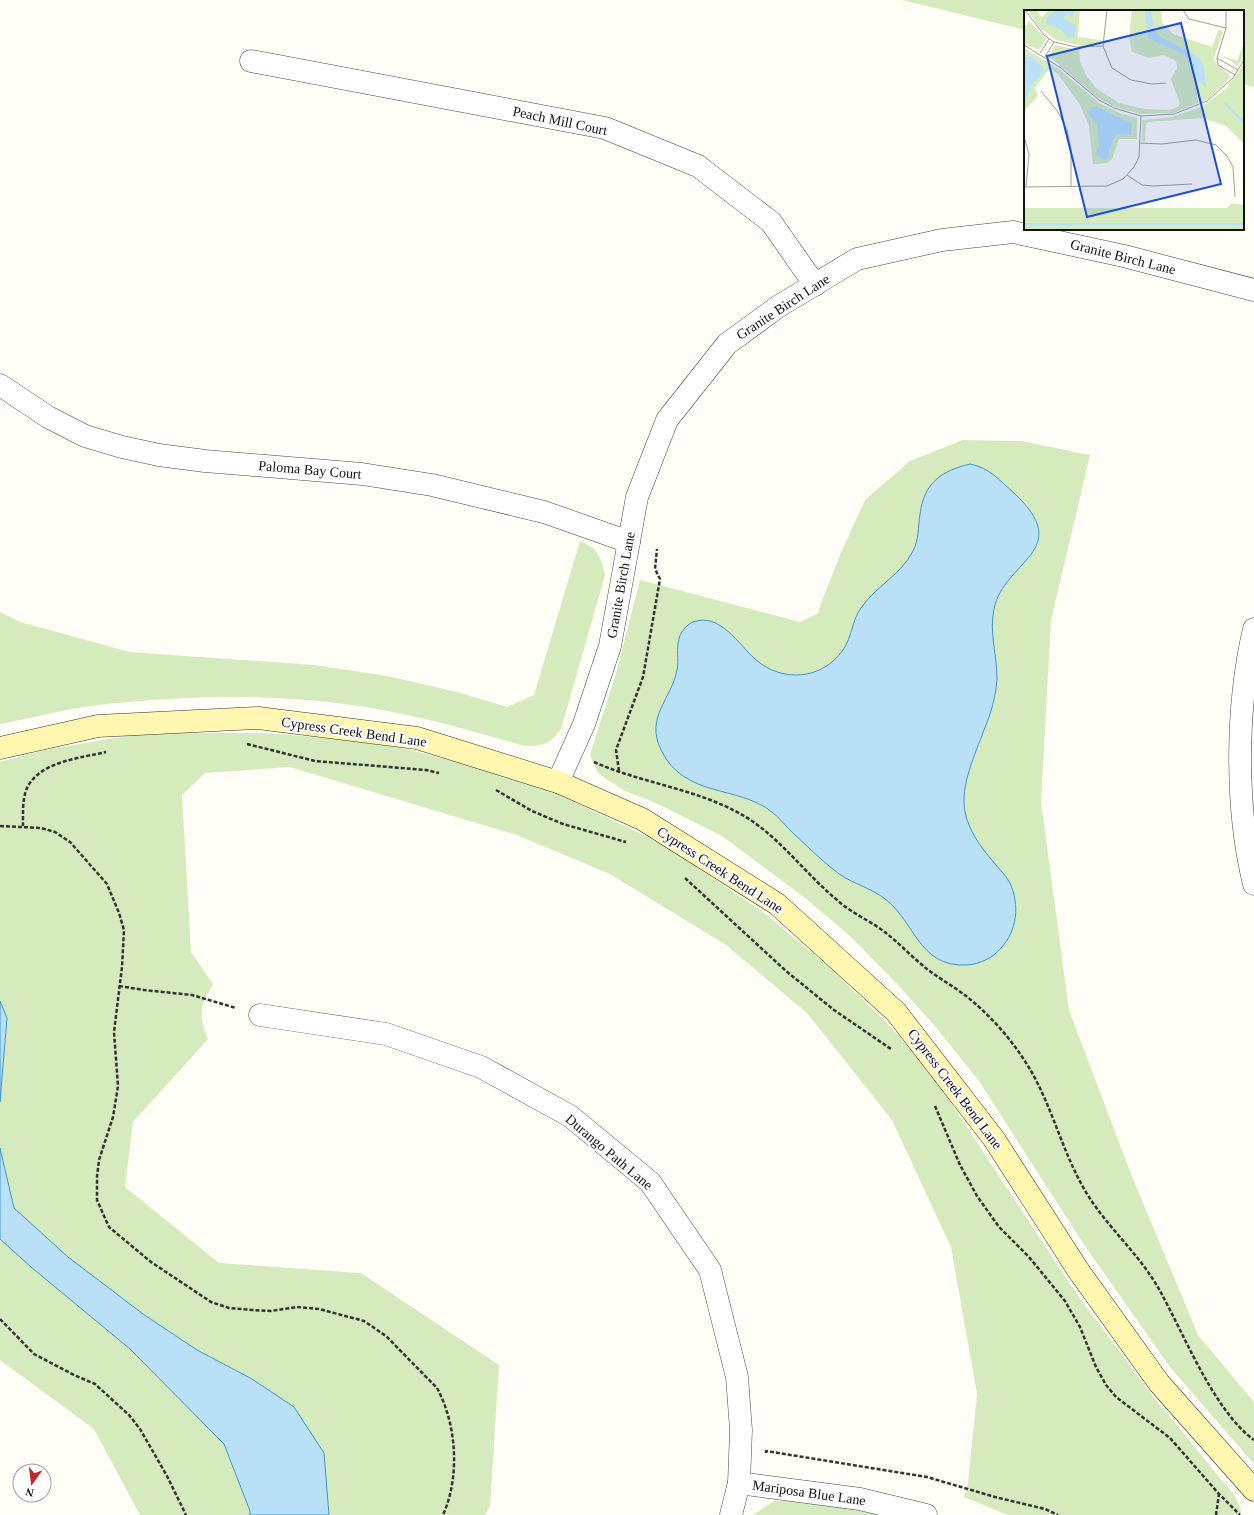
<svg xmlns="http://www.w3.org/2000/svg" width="1254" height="1515" font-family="Georgia,serif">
<rect width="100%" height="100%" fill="#fffdf5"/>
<g fill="#d5ebbd">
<polygon points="902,0 1254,0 1254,87 1243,84 1243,11 1025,11 1025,30"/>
<polygon points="963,440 1021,441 1090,455 1051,620 1041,802 1069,1010 1131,1174 1198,1335 1254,1402 1254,1464 1170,1367 1083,1243 979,1081 935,1026 898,985 850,936 804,897 722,836 658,804 623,790 598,773 590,755 615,677 640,580 800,622 817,614 840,555 865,500 910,461"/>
<path d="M580 541C599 549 600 556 605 575L561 729C550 744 544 746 525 746 473 731 420 716 366 707 278 693 186 695 98 705 65 709 32 718 0 724V612L20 622 130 652 314 665 387 676 457 692 507 707 534 695Z"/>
<path d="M143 733H266L339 739 403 748 512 777 555 793 662 844 763 912 829 967 886 1022 928 1068 1078 1296 1159 1404 1235 1496 1241 1510 1240 1515H1008L964 1497 968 1483 977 1394 951 1247 892 1120 807 1013 726 945 610 874 517 835 290 767 205 773 182 795 191 952 213 984C200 1006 198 1015 208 1039L133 1122 125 1187 219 1263 361 1273 499 1365 490 1506 485 1515H140L94 1429 0 1360V762L45 750Z"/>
<polygon points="799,1500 894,1515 753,1515 774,1501"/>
</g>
<g fill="#b9e0f7" stroke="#3f96cf">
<path d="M970 464C990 468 999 480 1014 493 1076 551 1004 560 994 609 989 633 997 655 997 678 996 697 991 713 984 730 975 755 960 785 965 812 969 830 979 845 991 859 997 867 1005 874 1010 883 1020 905 1017 931 1001 948 993 958 980 964 967 965 917 968 915 918 881 896 866 886 848 882 834 870 820 859 807 846 794 834 786 827 780 818 772 812 738 785 684 798 661 750 645 717 671 700 677 670 679 660 676 649 679 639 680 633 686 625 693 622 720 612 739 645 755 659 782 683 822 680 843 650 852 637 852 620 861 608 876 586 901 575 913 551 919 540 918 527 920 514 924 483 941 471 970 464Z"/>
<polygon points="0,1001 7,1018 0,1102"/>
<polygon points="0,1148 14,1208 68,1257 143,1314 197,1350 252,1379 294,1407 324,1453 329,1515 250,1515 250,1511 224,1444 130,1349 31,1267 0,1239"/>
</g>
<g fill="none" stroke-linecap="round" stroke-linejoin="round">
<g stroke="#444" stroke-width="23">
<g id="street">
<polyline points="251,61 605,128 698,166 771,222 815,285"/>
<polyline points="0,385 48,417 85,436 122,447 159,455 205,461 362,474 432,485 544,512 629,542"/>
<path d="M1254 629C1236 706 1235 807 1254 884"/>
<polyline points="558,782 584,724 610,646 637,497 667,420 727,344 779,306 857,259 942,240 1013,232 1124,256 1254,290"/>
<polyline points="260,1015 386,1034 481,1067 570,1116 650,1182 710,1270 737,1377 741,1430 739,1483 731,1515"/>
<polyline points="739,1483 860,1499 926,1515"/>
</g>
</g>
<g stroke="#333" stroke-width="23">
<polyline id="secondary" points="0,748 98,726 258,718 417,738 558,782 642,819 777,904 896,1012 994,1139 1078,1270 1159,1383 1254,1490"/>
</g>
<g stroke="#333" stroke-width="2.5" stroke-dasharray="4 2" stroke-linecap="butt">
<polyline points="247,744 315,761 426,770 439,773"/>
<path d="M594 762C639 782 690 788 733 810 775 830 802 871 837 900 851 913 871 921 886 933 900 944 913 958 927 969 941 980 957 988 971 1000 994 1019 1016 1045 1031 1071 1054 1111 1064 1158 1089 1197 1110 1230 1141 1256 1160 1291 1184 1334 1214 1411 1254 1440"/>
<polyline points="619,771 616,750 643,677 660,579 655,569 657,549"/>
<polyline points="496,790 532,811 563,824 626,842"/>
<path d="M0 826 41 828 55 832 70 842 107 884 119 913 124 930 122 967 114 1032 118 1086 113 1117 99 1160 97 1177V1200L109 1227 151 1262 211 1302 229 1308 252 1310 271 1311 297 1307 319 1309 364 1321 386 1336 437 1388C457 1425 460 1477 443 1515"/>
<path d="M23 826C23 814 22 797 28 786 42 761 81 758 106 752"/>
<polyline points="685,878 786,971 834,1010 891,1049"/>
<polyline points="119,986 144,990 192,995 236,1008"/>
<polyline points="935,1106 960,1165 977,1196 999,1227 1029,1257 1065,1301 1080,1327 1096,1367 1106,1385 1116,1397 1170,1438 1219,1494 1240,1515"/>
<polyline points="0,1319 34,1354 74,1375 95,1384 129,1415 140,1429 167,1476 186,1515"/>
<polyline points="766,1453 766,1451 927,1477 995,1497 1045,1509 1058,1515"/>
<polyline points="1216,1515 1219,1494"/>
</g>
<use href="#street" stroke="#fff" stroke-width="22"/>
<use href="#secondary" stroke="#fff6b0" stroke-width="22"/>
</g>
<g text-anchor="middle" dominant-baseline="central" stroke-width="4" stroke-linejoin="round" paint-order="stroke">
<g font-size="14" fill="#111" stroke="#fff">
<text transform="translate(560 121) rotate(12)">Peach Mill Court</text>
<text transform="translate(1123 257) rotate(14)">Granite Birch Lane</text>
<text transform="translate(783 307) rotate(-33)">Granite Birch Lane</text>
<text transform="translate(310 470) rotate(5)">Paloma Bay Court</text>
<text transform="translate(621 585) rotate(-80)">Granite Birch Lane</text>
<text transform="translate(354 732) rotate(8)">Cypress Creek Bend Lane</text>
<text transform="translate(720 870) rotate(33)">Cypress Creek Bend Lane</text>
<text transform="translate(955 1089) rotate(53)">Cypress Creek Bend Lane</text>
<text transform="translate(609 1152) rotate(40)">Durango Path Lane</text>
<text transform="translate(809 1493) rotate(8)">Mariposa Blue Lane</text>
</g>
</g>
<g transform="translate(1024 10)">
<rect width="220" height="220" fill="#fffdf5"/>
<path d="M4 0H12L18 7 25 0H56L54 27 77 30 76 33 63 37 32 30 15 17ZM108 0H137L138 12 149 24 188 37 195 19 197 20 199 22 190 48 192 54 206 65V68L184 89 149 103 117 104 91 97 75 89 25 46 31 35 55 40 56 52 63 67 72 78 95 93 120 99 146 100 154 97 156 94 147 69 153 58 152 51 140 45 125 48 108 42 105 27ZM6 12 22 29 15 40 0 34V16ZM220 33V45L214 56 197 45 213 51ZM0 38 36 60 75 93 98 104 113 108V129H95L88 149 83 153 69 154 65 116 56 95 34 64 26 58 11 78 14 86 0 101ZM220 54V134L202 116 178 108 124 112 122 114 121 132 118 131V110L148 107 179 96 202 79ZM208 193 220 195V220H0V198H203Z" fill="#d5ebbd"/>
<path d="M33 0H50L49 7 43 4 39 8 52 16 50 27 44 28 36 19 22 14V8ZM121 0H127L130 20 135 26 175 48 180 57 182 78 169 66 163 46 124 28ZM6 46 19 57 20 61 7 75 0 96V47ZM67 97H72L108 113 107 125 92 124 85 140V147L81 150 72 145 75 136 73 115 65 105Z" fill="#b9e0f7"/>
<path fill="none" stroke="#b9e0f7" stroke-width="2" d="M201 93 220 113M0 214H220"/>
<path fill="none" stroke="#a09f9a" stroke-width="1" d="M1 0 20 25 30 32 52 37 79 36M83 0 79 36 88 58 107 70 128 74 142 73M159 0 165 9 202 18M202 0V18L193 48 194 55 211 65M0 35 37 58 75 90 90 98 117 106 150 104 183 91 209 68 220 50M16 43 25 29M21 47 30 32M193 48 214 60M17 81 34 102 43 120 47 139V176M0 126 5 144 2 177M116 133 138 134 172 130 192 135 203 146 209 157 211 187M103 165 118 175 129 176 168 174M0 177 83 176 99 169 110 157 115 147 117 106"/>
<path fill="#1d4ed8" fill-opacity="0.15" stroke="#1d4ed8" stroke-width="2" d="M157 13 197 174 63 207 23 46Z"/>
<rect width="220" height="220" fill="none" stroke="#111" stroke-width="2"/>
</g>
<g transform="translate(32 1483) rotate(194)"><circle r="19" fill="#ffffff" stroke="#a0a0a0"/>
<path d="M0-3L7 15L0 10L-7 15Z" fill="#c4262e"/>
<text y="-6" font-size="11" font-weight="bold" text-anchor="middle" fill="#111111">N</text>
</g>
</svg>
